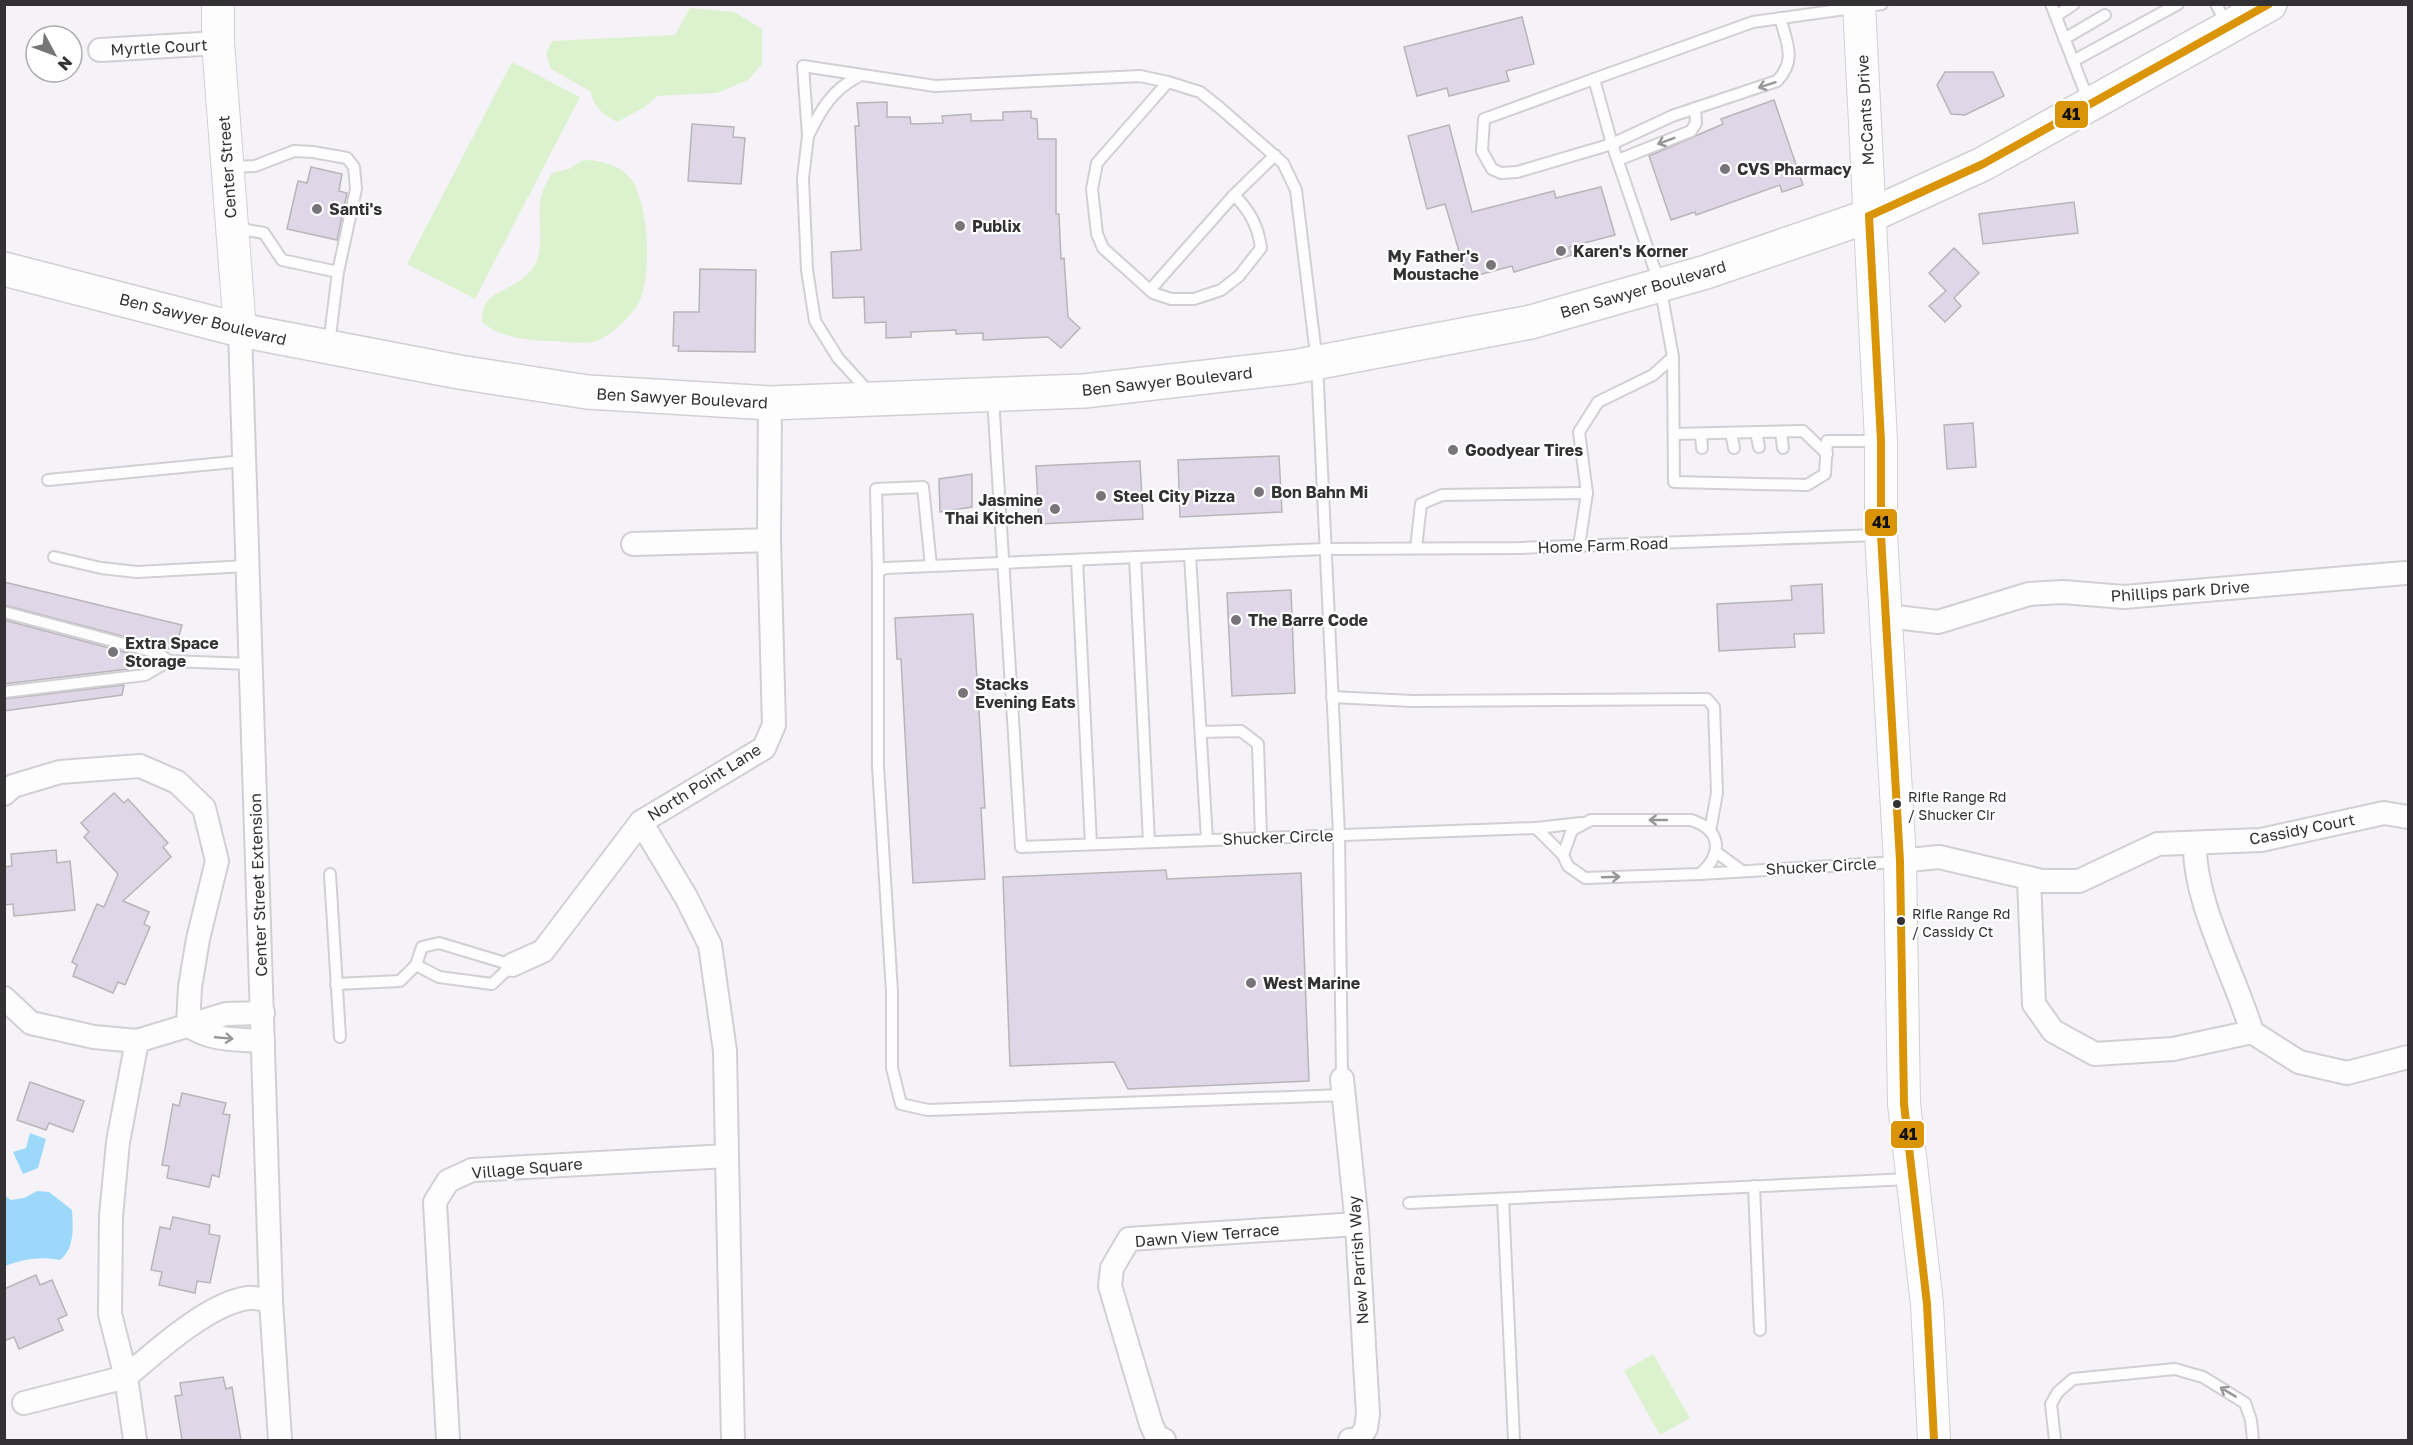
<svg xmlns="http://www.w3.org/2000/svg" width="2413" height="1445" font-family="'Golos Text',sans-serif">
<rect width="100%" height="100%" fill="#f6f3f8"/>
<g fill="#dcf1ce">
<path d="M690 8 734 12 762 29V64L748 80 717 93 657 96 645 107 617 122C602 114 594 107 590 91L551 69 546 53 552 41 675 35Z"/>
<polygon points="512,62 580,97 475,299 407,264"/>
<path d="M590 160C605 162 621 166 631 179 649 205 652 272 640 300 634 314 614 332 601 339 588 346 566 341 551 341 529 341 498 337 482 322 480 286 516 295 534 266 546 246 536 219 541 197 543 188 548 181 552 173L569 169 581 161Z"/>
<polygon points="1653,1354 1690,1418 1660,1435 1624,1371"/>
</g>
<g fill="#9cd8f9">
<polygon points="30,1133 46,1139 38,1168 23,1174 13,1152 26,1148"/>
<path d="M37 1191 49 1192 72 1210C73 1228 75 1248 60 1260 39 1256 24 1259 5 1266V1196L11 1200 24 1198Z"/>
</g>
<g fill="#dfd7e7" stroke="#b7b5b8" stroke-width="1.5">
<polygon points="1522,17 1534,64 1506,71 1509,81 1449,96 1447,88 1417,96 1404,47"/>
<polygon points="1945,72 1993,72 2004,96 1965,115 1951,114 1937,85"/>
<polygon points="1774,100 1803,185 1782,192 1780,185 1696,215 1695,212 1671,220 1649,156 1723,124 1721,119"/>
<polygon points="887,102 887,117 910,117 911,124 943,123 942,116 971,114 971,121 1003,120 1003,112 1031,111 1031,118 1037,119 1038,139 1056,139 1056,214 1059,214 1061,259 1064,258 1068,317 1080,328 1061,348 1048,337 983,340 983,333 956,334 956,330 911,332 911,337 886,338 886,322 865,323 864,297 833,298 831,252 861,250 855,126 859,126 857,103"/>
<polygon points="692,124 734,127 733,137 745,138 741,184 688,181"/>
<polygon points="1449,125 1472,212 1554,191 1556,198 1601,187 1615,235 1569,247 1572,255 1514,272 1512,266 1467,278 1445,204 1427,209 1408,136"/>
<polygon points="311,167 342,174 339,191 347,193 337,240 287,229 298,181 307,183"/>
<polygon points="2074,202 2078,233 1983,244 1979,214"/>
<polygon points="1954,248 1979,273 1954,298 1961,306 1945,322 1929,306 1946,291 1929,273"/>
<polygon points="700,269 756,270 755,352 678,351 679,346 673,346 674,312 699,312"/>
<polygon points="1973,423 1976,467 1947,469 1944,425"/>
<polygon points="1279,456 1282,512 1180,517 1178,460"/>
<polygon points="1140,461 1143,519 1039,524 1036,466"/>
<polygon points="972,474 972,507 940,512 939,479"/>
<polygon points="4,582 182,625 175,650 4,605"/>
<polygon points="1822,584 1824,633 1794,634 1795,647 1719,651 1717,604 1792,600 1791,586"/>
<polygon points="1291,590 1295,693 1232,696 1227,593"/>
<polygon points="973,614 985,808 981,808 985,879 913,883 901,659 897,659 895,618"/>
<polygon points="4,620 132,654 128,669 4,684"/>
<polygon points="124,685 122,695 4,711 4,699"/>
<polygon points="114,793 124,803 128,799 168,843 163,847 171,857 123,901 149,912 144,924 150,927 125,985 118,982 113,993 73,976 77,965 72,962 97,904 104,907 118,874 84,837 89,832 81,823"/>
<polygon points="56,850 57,863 70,861 75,910 14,916 13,904 4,905 4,867 12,866 11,854"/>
<polygon points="1166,870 1167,879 1301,873 1309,1081 1128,1089 1114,1062 1010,1066 1003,877"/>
<polygon points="30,1082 84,1101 73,1132 49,1123 46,1130 17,1120"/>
<polygon points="182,1093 226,1103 223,1114 230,1115 219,1177 212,1175 209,1187 167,1178 169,1166 162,1165 173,1104 179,1106"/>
<polygon points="173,1217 210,1225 209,1234 220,1236 210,1283 197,1281 195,1293 159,1285 162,1272 151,1270 160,1227 170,1229"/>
<polygon points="36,1275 40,1285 52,1280 67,1315 58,1319 63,1330 19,1349 14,1337 4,1341 4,1289"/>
<polygon points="223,1377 226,1389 232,1387 241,1440 182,1440 175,1396 182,1395 180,1383"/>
</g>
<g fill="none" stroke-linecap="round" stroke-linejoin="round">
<g stroke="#d1cfd3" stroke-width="14">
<g id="lane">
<polyline points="2051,4 2089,102"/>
<polyline points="2216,4 2226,23"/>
<polyline points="2056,16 2074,4"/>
<path d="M1780 18C1787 43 1797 60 1777 81L1672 116 1612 144 1517 172 1501 173 1492 169 1482 151 1484 119 1594 79 1612 144 1660 285 1673 357 1674 482 1807 485 1825 474 1827 441H1878"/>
<polyline points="2064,39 2105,15"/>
<polyline points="2073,61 2178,4"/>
<polyline points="1594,79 1753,22 1882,4"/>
<path d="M808 136C821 109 832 90 859 76"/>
<path d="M1275 155 1234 195C1250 211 1258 226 1261 248L1239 276 1221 290 1194 299H1171L1153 293 1103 248 1097 234 1092 189 1097 163 1168 82 1200 92 1220 108 1283 163 1296 190 1317 363 1339 835 1342 1079"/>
<polyline points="1618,160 1691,131 1696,123 1695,108"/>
<polyline points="229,167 255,166 294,151 313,152 347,158 354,167 356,189 338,272"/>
<polyline points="235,228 264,233 282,260 338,272 329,344"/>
<polyline points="1150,290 1234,195"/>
<polyline points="870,393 838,358 815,321 807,270 803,178 808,136 803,66 935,86 1140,76 1168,82"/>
<path d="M993 398 1021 847 1536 828 1563 855 1568 866 1585 878 1700 874C1723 854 1722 830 1691 820H1591L1572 830 1563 855"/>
<polyline points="1756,432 1759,447"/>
<polyline points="1781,432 1783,448"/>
<polyline points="1731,433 1734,448"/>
<polyline points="1674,434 1803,431 1827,454"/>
<polyline points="1701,434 1702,448"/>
<polyline points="48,480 244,461"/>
<polyline points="1579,546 1587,493 1579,432 1598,402 1653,375 1673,357"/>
<polyline points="1416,548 1421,504 1442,495 1587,493"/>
<polyline points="1190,555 1207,840"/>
<polyline points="54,557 101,568 137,572 247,566"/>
<polyline points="1135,557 1149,842"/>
<polyline points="1077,560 1091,844"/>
<polyline points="878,571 876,489 923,487 931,566"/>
<polyline points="4,612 158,653 169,661 251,664"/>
<polyline points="4,692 145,675 169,661"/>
<polyline points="1332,697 1412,701 1707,699 1714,707 1717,793 1710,831"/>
<polyline points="1201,732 1241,731 1258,744 1261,838"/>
<polyline points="1536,828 1581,823"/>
<polyline points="1716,852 1742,871"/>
<polyline points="330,874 340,1037"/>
<polyline points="1700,874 1897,862"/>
<polyline points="416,965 439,977 492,984 512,965"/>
<polyline points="336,984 400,981 416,965 422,947 439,943 512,965"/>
<polyline points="1344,1095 928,1110 901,1104 892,1068 892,992 878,766 878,571 886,568 1324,549 1519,548 1878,535"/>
<polyline points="1754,1186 1760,1330"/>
<polyline points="1503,1199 1514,1440"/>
<polyline points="1409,1203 1909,1179"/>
<polyline points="2055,1440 2051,1404 2058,1392 2073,1379 2175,1369 2203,1377 2245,1403 2251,1420 2253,1440"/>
</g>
</g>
<g stroke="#d1cfd3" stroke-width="26">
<g id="street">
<polyline points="100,50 218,43"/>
<polyline points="240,330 271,1301 280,1440"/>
<polyline points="633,544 769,540"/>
<polyline points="1887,616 1938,622 2029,594 2063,592 2124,597 2405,573"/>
<polyline points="4,794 13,786 60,772 140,766 177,782 204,808 217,861 198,939 190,987 188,1025"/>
<polyline points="641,822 686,897 710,945 725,1051 727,1156"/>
<path d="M2195 843C2193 901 2235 975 2252 1032"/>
<polyline points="1900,861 1939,857 2042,881 2079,881 2158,844 2261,840 2384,813 2408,817"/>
<polyline points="2029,878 2034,1004 2053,1031 2095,1054 2173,1049 2252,1032 2299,1062 2347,1073 2408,1057"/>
<polyline points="512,965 543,951 641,822 764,748 774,725 769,540 770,403"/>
<polyline points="4,998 31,1023 94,1037 137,1041 226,1014 263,1013"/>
<path d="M188 1025C209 1041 237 1039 263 1041"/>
<polyline points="1342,1079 1357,1224 1368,1414 1366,1428 1359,1440 1350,1440"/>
<polyline points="24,1403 126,1377 110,1314 111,1216 118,1142 137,1041"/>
<path d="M135 1440 126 1377C155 1352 209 1303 248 1298 255 1297 264 1300 271 1301"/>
<polyline points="448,1440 435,1202 448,1181 472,1170 727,1156 733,1440"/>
<polyline points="1164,1440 1156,1435 1151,1424 1110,1286 1112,1268 1129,1239 1357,1224"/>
</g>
</g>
<g stroke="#d1cfd3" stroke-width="34">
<g id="secondary">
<polyline points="218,4 218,43 240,330"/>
<polyline points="1859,4 1881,441 1881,535 1900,861 1904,1104 1927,1304 1934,1440"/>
</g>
</g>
<g stroke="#d1cfd3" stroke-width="36">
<polyline id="primary" points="4,269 240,330 459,372 587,392 770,403 1084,391 1293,367 1531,322 1706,272 1869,216 1983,164 2270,4"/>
</g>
<use href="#lane" stroke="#fefdfe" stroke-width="10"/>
<use href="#street" stroke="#fefdfe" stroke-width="22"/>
<use href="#secondary" stroke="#fefdfe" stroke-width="32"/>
<use href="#primary" stroke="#fefdfe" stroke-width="33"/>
<g stroke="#fff" stroke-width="12">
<g id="bus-1">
<polyline points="1869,216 1881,441 1881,535 1900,861 1904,1104 1927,1304 1934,1440"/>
<polyline points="1869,216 1983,164 2269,4"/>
</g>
</g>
<use href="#bus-1" stroke="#da9408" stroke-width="8"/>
</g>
<defs><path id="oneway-shaft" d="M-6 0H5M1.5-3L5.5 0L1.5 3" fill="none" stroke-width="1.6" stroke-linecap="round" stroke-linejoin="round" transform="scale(1.5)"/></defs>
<g stroke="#989798">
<use href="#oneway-shaft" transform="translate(1767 85) rotate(162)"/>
<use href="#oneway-shaft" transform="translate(1666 141) rotate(159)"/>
<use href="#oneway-shaft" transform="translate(1658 820) rotate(180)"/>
<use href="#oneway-shaft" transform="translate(1611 877) rotate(-2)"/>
<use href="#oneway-shaft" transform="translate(224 1038) rotate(5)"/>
<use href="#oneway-shaft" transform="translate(2228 1392) rotate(-149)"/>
</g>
<g fill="#777578" stroke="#fff" stroke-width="2">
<circle cx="1725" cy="169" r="6"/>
<circle cx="317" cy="209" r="6"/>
<circle cx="960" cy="226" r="6"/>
<circle cx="1561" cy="251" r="6"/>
<circle cx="1491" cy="265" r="6"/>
<circle cx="1453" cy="450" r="6"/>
<circle cx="1259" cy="492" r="6"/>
<circle cx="1101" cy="496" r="6"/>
<circle cx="1055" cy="509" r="6"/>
<circle cx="1236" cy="620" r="6"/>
<circle cx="113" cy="652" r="6"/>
<circle cx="963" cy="693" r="6"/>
<circle cx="1251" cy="983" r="6"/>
</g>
<g fill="#333133" stroke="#fff" stroke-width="2">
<circle cx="1897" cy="804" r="5"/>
<circle cx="1901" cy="921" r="5"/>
</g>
<g text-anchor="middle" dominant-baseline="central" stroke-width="4.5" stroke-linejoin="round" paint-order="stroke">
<g font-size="14" fill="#333133" stroke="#fff" text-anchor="start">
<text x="1908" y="796">Rifle Range Rd<tspan x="1908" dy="18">/ Shucker Cir</tspan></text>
<text x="1912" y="913">Rifle Range Rd<tspan x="1912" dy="18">/ Cassidy Ct</tspan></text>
</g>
<g font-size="16" fill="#333133" stroke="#fff">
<text transform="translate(159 47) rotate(-3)">Myrtle Court</text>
<text transform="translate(1865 110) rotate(-93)">McCants Drive</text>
<text transform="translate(227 167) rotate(-94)">Center Street</text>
<text transform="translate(1643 289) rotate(-16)">Ben Sawyer Boulevard</text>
<text transform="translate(203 319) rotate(14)">Ben Sawyer Boulevard</text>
<text transform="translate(1167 381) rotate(-6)">Ben Sawyer Boulevard</text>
<text transform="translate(682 398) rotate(3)">Ben Sawyer Boulevard</text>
<text transform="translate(1603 545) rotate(-2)">Home Farm Road</text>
<text transform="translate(2180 591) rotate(-4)">Phillips park Drive</text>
<text transform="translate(704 782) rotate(-32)">North Point Lane</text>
<text transform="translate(2302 829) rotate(-11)">Cassidy Court</text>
<text transform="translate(1278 837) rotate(-2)">Shucker Circle</text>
<text transform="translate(1821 866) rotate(-3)">Shucker Circle</text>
<text transform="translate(258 885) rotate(-92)">Center Street Extension</text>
<text transform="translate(527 1168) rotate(-5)">Village Square</text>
<text transform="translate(1207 1235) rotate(-5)">Dawn View Terrace</text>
<text transform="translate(1358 1260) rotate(-94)">New Parrish Way</text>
</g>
<g font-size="16" font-weight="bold" fill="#333133" stroke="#fff" text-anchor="start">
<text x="1737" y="169">CVS Pharmacy</text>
<text x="329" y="209">Santi's</text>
<text x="972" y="226">Publix</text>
<text x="1573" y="251">Karen's Korner</text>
<text x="1479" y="256" text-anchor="end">My Father's<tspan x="1479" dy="18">Moustache</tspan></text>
<text x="1465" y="450">Goodyear Tires</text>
<text x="1271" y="492">Bon Bahn Mi</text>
<text x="1113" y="496">Steel City Pizza</text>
<text x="1043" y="500" text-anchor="end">Jasmine<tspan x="1043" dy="18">Thai Kitchen</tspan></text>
<text x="1248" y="620">The Barre Code</text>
<text x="125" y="643">Extra Space<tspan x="125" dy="18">Storage</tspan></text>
<text x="975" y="684">Stacks<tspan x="975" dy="18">Evening Eats</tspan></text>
<text x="1263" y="983">West Marine</text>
</g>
</g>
<g stroke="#fff" stroke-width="2">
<rect x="2054" y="100" width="35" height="29" rx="6" fill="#da9408"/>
<rect x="1864" y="508" width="34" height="29" rx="6" fill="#da9408"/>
<rect x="1890" y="1120" width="35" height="29" rx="6" fill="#da9408"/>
</g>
<g font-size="16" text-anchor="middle" font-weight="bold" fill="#111">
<text x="2071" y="120">41</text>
<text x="1881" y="528">41</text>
<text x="1908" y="1140">41</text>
</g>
<rect width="2413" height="1445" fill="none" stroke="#333133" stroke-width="12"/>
<g transform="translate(54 54) rotate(131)"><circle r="28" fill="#ffffff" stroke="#adadad" stroke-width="1.5"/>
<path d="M0-4.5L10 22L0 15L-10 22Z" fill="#777578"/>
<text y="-9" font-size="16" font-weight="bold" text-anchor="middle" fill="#333133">N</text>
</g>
</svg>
